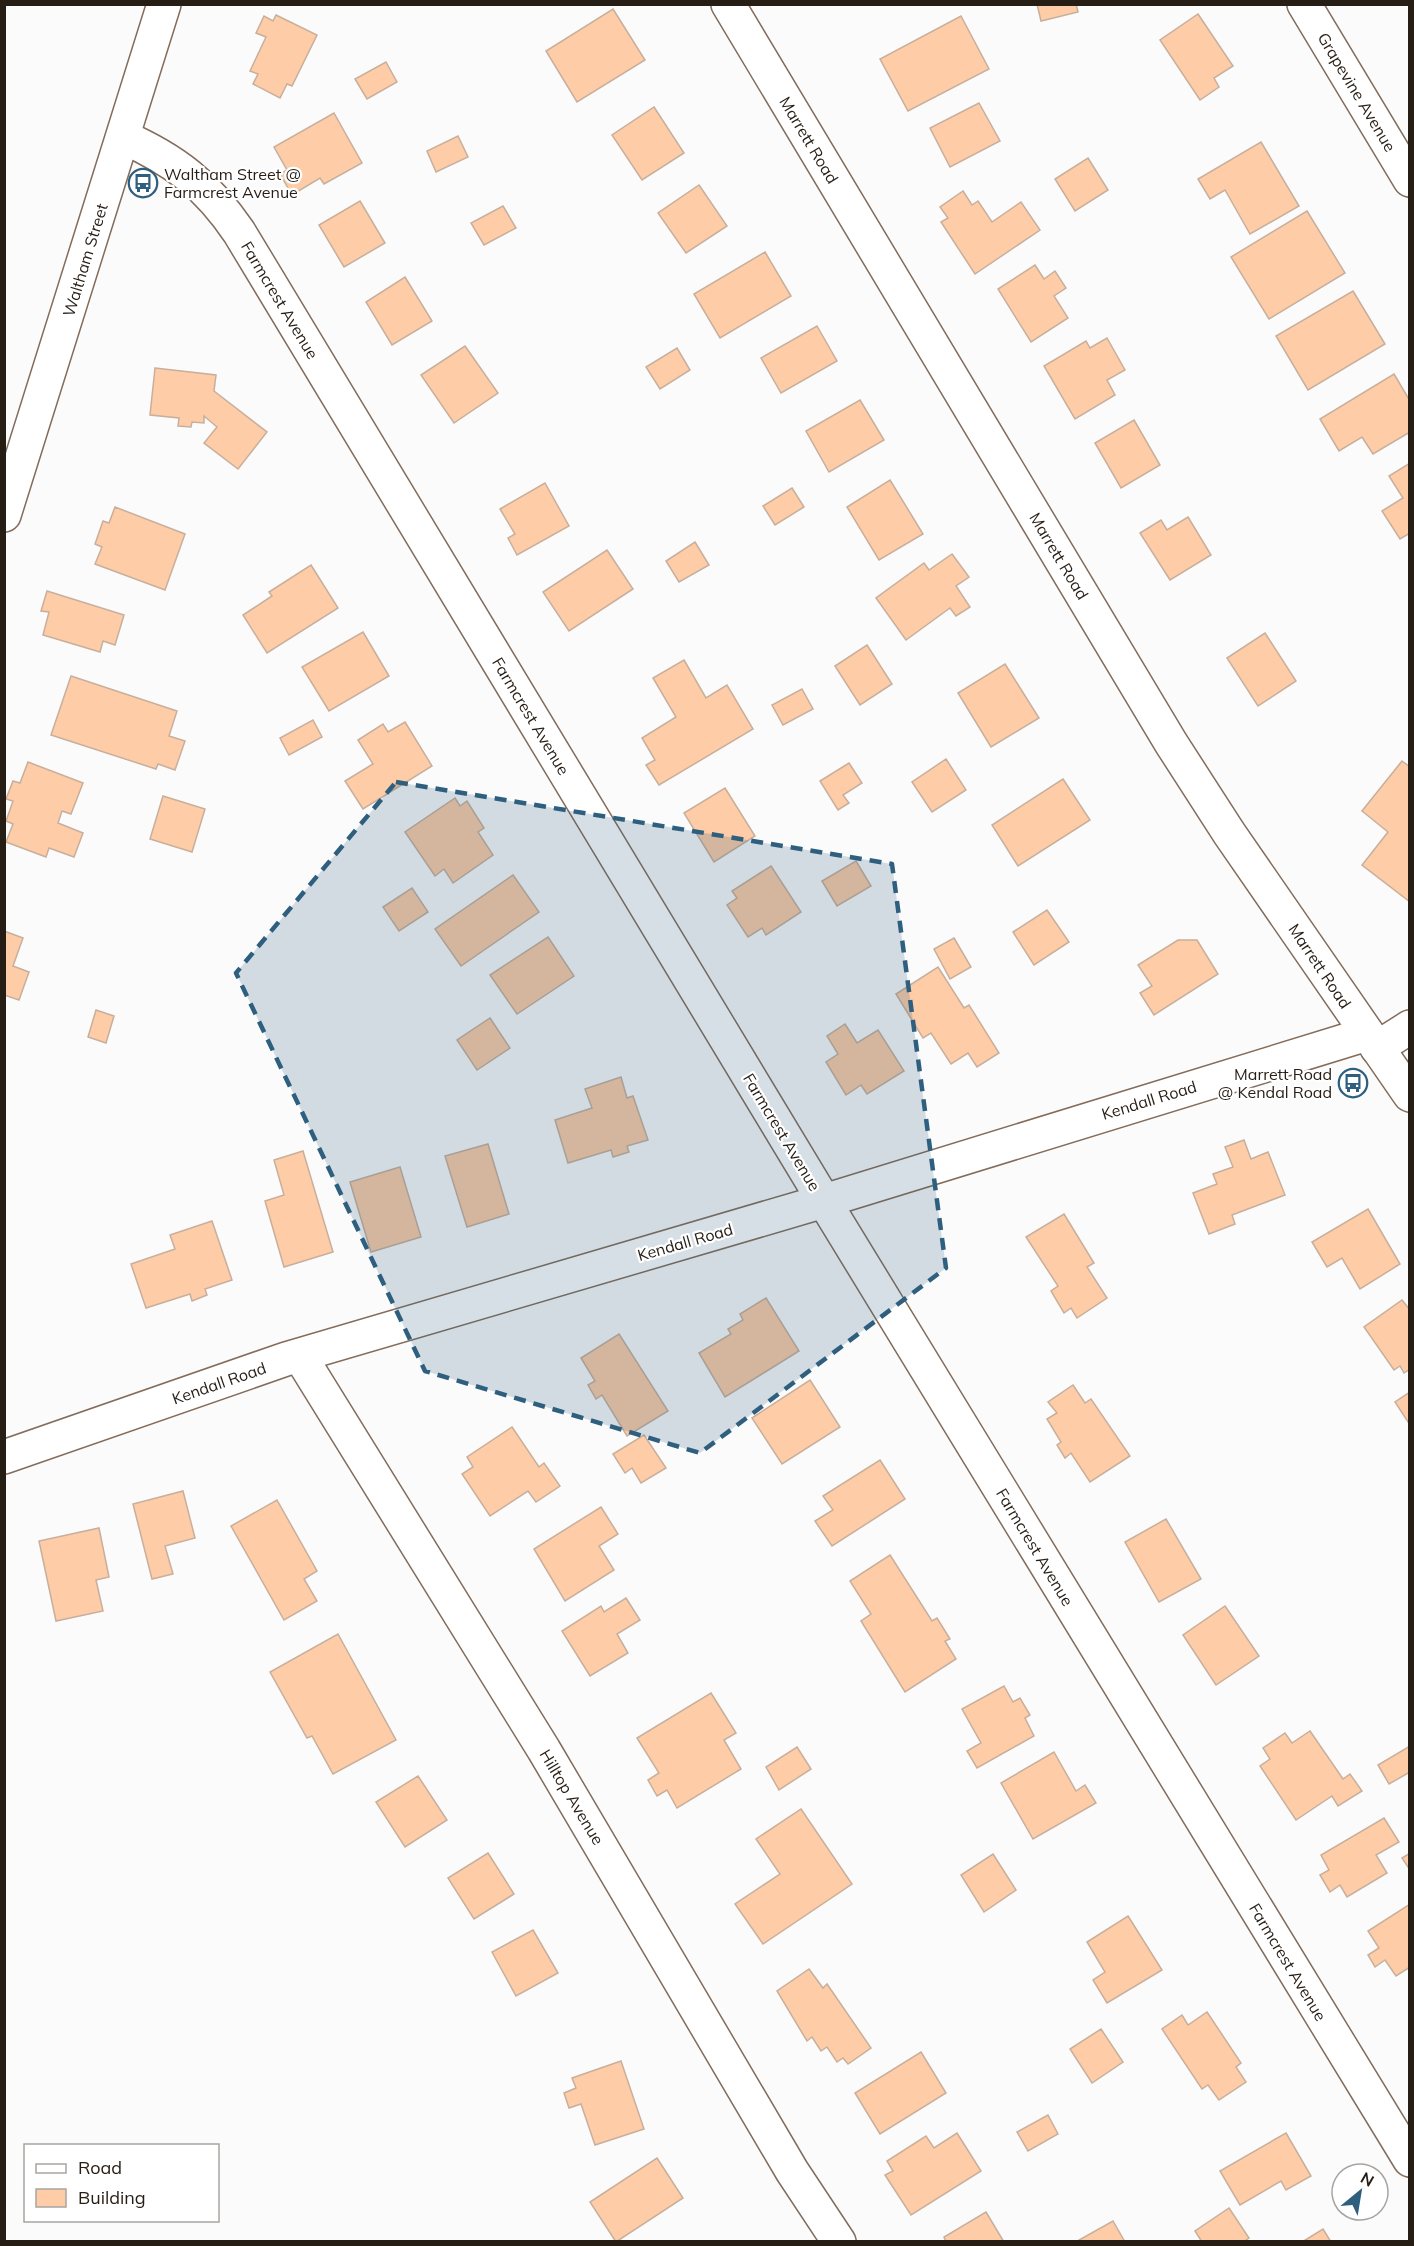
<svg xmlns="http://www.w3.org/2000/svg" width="1414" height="2246" font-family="Mulish,sans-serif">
<rect width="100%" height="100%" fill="#fbfbfb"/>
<g fill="#fecca7" stroke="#c8af9c" stroke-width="1.5">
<polygon points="1037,4 1076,4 1078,12 1041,21"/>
<polygon points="613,9 645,60 577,102 546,51"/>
<polygon points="1198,14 1233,66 1214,78 1219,87 1200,100 1160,40"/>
<polygon points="276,15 317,35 292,86 287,84 280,98 253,84 258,74 250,71 266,37 256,33 264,16 273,21"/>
<polygon points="961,16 989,69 908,111 880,59"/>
<polygon points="386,62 397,82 367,99 355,79"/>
<polygon points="979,103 1000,141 950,167 930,128"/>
<polygon points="654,107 684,153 642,180 612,135"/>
<polygon points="334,113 362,163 324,184 320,178 292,195 280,174 287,170 274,147"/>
<polygon points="458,136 468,157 436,172 427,151"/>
<polygon points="1261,142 1299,206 1250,234 1225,190 1210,199 1198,179"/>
<polygon points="1088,158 1108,190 1075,211 1055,179"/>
<polygon points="699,185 727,226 686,253 658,213"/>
<polygon points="963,191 972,205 978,201 992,222 1021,202 1040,230 975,274 941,222 948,218 940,207"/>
<polygon points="360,201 385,243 344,267 319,225"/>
<polygon points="503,206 516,228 484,245 471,223"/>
<polygon points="1307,211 1345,273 1269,319 1231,257"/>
<polygon points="765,252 791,296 720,338 694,294"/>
<polygon points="1035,265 1044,279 1055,271 1066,288 1054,296 1068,318 1031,342 998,289"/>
<polygon points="405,277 432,321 392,345 366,302"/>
<polygon points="1353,291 1385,344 1308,390 1276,336"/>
<polygon points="817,326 837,361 781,393 761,358"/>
<polygon points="1107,338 1125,370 1107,380 1115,395 1075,419 1044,366 1086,341 1090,348"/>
<polygon points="465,346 498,393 454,423 421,375"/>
<polygon points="677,348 690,370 660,389 646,367"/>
<polygon points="155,368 216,375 214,391 267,432 238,469 204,443 217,427 204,416 204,423 192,422 191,427 178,426 179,418 150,415"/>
<polygon points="1394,374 1410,401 1410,432 1373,454 1362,437 1339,451 1320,419"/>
<polygon points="860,400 884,440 829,472 806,431"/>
<polygon points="1134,420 1160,465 1121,488 1095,443"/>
<polygon points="1410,463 1410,533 1400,539 1382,511 1403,498 1389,476"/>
<polygon points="890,480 923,534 879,560 847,507"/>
<polygon points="545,483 569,526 517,555 508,538 515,534 500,509"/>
<polygon points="792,488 804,507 775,525 763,506"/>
<polygon points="115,507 185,534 165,590 95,564 102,547 95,544 103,521 109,523"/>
<polygon points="1188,517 1211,555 1170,580 1140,533 1161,520 1167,530"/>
<polygon points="695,542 709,565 679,582 666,561"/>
<polygon points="607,550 633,589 569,631 543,592"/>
<polygon points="952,554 969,577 956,586 970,607 956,616 950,608 906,640 876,598 924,563 929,570"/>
<polygon points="311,565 338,608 267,653 243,615 272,596 269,592"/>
<polygon points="47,591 124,615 115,645 103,641 100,652 43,635 49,612 41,611"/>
<polygon points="363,632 389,676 329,711 302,667"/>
<polygon points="1265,633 1296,681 1258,706 1227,658"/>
<polygon points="867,645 892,684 860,705 835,666"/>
<polygon points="684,660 706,698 727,685 753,729 659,785 646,765 655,760 642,738 676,717 653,678"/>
<polygon points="1005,664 1039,718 991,747 958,693"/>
<polygon points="71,676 177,711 169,736 185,741 175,770 158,764 156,769 51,735"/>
<polygon points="802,689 813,709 783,725 772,705"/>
<polygon points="313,720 322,737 289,755 280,738"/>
<polygon points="405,722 432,766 363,809 345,781 373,764 358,740 383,724 388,732"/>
<polygon points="946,759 966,790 932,812 912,782"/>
<polygon points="1402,761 1410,767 1410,902 1362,865 1388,832 1362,811"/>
<polygon points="28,762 83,783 71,814 62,811 58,823 83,833 74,857 49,848 46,857 6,842 13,824 6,821 13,801 6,799 13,781 20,783"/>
<polygon points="849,763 862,783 843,795 849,803 838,810 820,781"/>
<polygon points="1063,779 1090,820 1018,866 992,825"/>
<polygon points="725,788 755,836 714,862 684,813"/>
<polygon points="163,796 205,809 192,852 150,839"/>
<polygon points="455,798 460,806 467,801 484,828 478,832 493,855 453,883 444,869 435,876 405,832"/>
<polygon points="856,861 871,886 837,906 822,881"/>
<polygon points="771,866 801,912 766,935 762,928 748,937 727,905 737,898 732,891"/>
<polygon points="513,875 539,912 461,966 435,929"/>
<polygon points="412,888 428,912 399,931 383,907"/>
<polygon points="1047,910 1069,942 1034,965 1013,932"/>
<polygon points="4,931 23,938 13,966 29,972 19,1000 4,995"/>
<polygon points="548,937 574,976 517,1014 490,975"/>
<polygon points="954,938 971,967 950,979 934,949"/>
<polygon points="1178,940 1197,940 1218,974 1154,1015 1140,993 1152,986 1138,965"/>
<polygon points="938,967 964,1008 969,1005 999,1053 977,1067 968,1053 951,1064 931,1033 923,1038 896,994"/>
<polygon points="96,1010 114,1016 106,1043 88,1037"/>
<polygon points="490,1018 510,1048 477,1070 457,1040"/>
<polygon points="845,1024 857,1043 878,1030 904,1071 867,1094 861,1085 846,1095 826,1062 838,1054 827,1036"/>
<polygon points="621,1077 627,1098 633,1096 648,1140 627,1146 629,1152 613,1157 611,1150 568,1163 555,1120 592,1108 585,1089"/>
<polygon points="1244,1140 1251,1159 1268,1152 1285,1195 1232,1215 1235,1224 1209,1234 1193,1193 1217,1184 1213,1174 1233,1167 1225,1147"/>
<polygon points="488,1144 509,1214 467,1227 445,1156"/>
<polygon points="303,1151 333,1252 284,1267 265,1201 284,1195 274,1160"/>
<polygon points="400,1167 421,1237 371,1252 350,1182"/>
<polygon points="1368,1209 1400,1264 1360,1289 1342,1258 1327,1267 1312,1242"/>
<polygon points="1064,1214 1094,1263 1087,1267 1107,1298 1077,1318 1071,1308 1064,1313 1051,1291 1058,1286 1026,1237"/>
<polygon points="212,1221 232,1280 205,1289 207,1295 192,1301 190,1294 146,1308 131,1264 175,1249 170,1235"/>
<polygon points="766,1298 799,1351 725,1397 699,1353 731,1334 728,1329 743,1320 740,1314"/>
<polygon points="1402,1300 1410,1310 1410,1369 1404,1373 1400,1366 1394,1370 1364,1327"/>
<polygon points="619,1334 668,1411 627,1436 602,1395 596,1399 588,1385 595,1381 581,1358"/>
<polygon points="810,1380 840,1427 782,1464 752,1418"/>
<polygon points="1073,1385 1085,1403 1091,1399 1130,1456 1090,1482 1071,1453 1065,1458 1057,1445 1061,1442 1047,1419 1057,1413 1048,1402"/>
<polygon points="1410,1392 1410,1425 1395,1402"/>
<polygon points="512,1427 539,1467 544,1463 560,1486 536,1502 528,1491 490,1516 462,1474 473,1467 467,1457"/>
<polygon points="644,1435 666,1468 641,1483 632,1468 625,1473 613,1454"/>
<polygon points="880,1460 905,1499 832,1546 815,1521 833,1510 823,1496"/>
<polygon points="183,1491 195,1538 165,1546 173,1574 152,1579 133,1504"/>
<polygon points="277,1500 317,1571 304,1579 317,1601 284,1620 231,1526"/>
<polygon points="601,1507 618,1534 599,1546 614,1570 565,1601 534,1549"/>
<polygon points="1166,1519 1201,1579 1159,1602 1125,1542"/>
<polygon points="99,1528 109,1577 96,1580 103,1611 56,1621 39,1541"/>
<polygon points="890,1555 932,1621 937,1618 950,1639 945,1641 956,1659 905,1692 861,1621 871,1614 850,1581"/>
<polygon points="626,1598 640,1620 617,1634 628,1653 590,1676 562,1631 601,1606 604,1612"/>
<polygon points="1225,1606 1259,1656 1216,1685 1183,1635"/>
<polygon points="338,1634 396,1740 333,1774 312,1736 307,1738 270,1672"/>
<polygon points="1004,1686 1013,1702 1020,1698 1030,1715 1025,1718 1034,1736 977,1768 967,1751 981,1743 962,1709"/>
<polygon points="711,1693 736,1733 724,1740 741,1769 677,1808 667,1790 657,1796 648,1780 659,1773 637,1738"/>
<polygon points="1310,1731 1343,1779 1350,1774 1362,1791 1338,1806 1332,1796 1296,1820 1260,1766 1270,1759 1263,1748 1285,1733 1292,1743"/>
<polygon points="1410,1746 1410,1772 1389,1784 1378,1765"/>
<polygon points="797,1747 811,1769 779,1790 766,1767"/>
<polygon points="1054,1752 1076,1791 1085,1785 1096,1803 1033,1839 1001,1783"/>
<polygon points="418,1776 447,1820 405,1847 376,1802"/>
<polygon points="801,1809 852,1884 763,1944 735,1904 780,1874 756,1839"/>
<polygon points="1384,1818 1399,1842 1376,1855 1387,1873 1347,1897 1340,1885 1330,1892 1320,1875 1329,1870 1321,1855"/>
<polygon points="488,1853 514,1894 474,1919 448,1878"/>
<polygon points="1410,1853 1410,1870 1402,1858"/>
<polygon points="993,1854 1016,1890 984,1912 961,1875"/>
<polygon points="1410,1904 1410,1967 1396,1976 1385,1960 1375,1967 1368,1955 1379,1948 1368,1931"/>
<polygon points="1128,1916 1162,1970 1107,2003 1093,1980 1105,1972 1087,1942"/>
<polygon points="533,1930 558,1973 516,1996 492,1952"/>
<polygon points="809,1969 823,1988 827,1984 871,2048 848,2064 843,2058 837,2062 827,2047 821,2051 812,2037 807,2041 777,1991"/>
<polygon points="1207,2012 1241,2063 1236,2067 1246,2082 1219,2100 1208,2085 1202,2089 1162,2029 1182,2015 1188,2025"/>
<polygon points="1101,2029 1123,2062 1092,2083 1070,2049"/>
<polygon points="921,2052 946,2093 880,2134 855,2093"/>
<polygon points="621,2061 644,2129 595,2145 581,2104 569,2108 564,2093 576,2088 572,2078"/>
<polygon points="1048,2115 1058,2134 1028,2151 1017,2132"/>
<polygon points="957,2133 981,2171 911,2215 885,2175 893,2171 887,2161 926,2136 934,2148"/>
<polygon points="1286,2133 1311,2176 1286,2190 1281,2181 1240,2205 1220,2171"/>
<polygon points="657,2158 683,2198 616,2242 590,2202"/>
<polygon points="1229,2208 1249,2238 1243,2242 1202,2242 1195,2231"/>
<polygon points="986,2212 1004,2242 946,2242 944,2237"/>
<polygon points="1113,2221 1125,2242 1080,2242 1079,2240"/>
<polygon points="1323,2229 1331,2242 1302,2242"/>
</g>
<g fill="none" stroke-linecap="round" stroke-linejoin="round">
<g stroke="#836c5b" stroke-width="36">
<g id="street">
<polyline points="1304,4 1410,180"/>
<path d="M123 137C175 160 207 185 239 232L824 1201 1410 2160"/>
<polyline points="1377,1048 1410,1027"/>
<polyline points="300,1356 544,1750 792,2171 839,2242"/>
<polyline points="4,1457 286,1359 824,1201 1367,1034"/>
</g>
</g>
<g stroke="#836c5b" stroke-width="36">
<polyline id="secondary" points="728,4 1171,743 1229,833 1410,1095"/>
</g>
<g stroke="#836c5b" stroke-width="36">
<polyline id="primary" points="4,515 164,4"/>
</g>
<use href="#street" stroke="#fff" stroke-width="33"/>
<use href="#secondary" stroke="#fff" stroke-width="33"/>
<use href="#primary" stroke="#fff" stroke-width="33"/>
</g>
<path fill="#2f5f7e" fill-opacity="0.2" stroke="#2f5f7e" stroke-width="4.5" stroke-dasharray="12 8" stroke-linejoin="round" d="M396 782 892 864 946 1268 700 1453 425 1371 236 973Z"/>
<defs>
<g id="bus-ring" transform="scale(1.5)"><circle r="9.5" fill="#fff" stroke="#2f5f7e" stroke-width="1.5"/><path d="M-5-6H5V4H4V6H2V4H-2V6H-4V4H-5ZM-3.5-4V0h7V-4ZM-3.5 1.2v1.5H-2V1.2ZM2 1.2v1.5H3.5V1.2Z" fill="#2f5f7e"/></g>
</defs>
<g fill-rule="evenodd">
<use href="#bus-ring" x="143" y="183"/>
<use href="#bus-ring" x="1353" y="1083"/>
</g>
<g text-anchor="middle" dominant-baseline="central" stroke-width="4.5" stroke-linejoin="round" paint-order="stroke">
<g font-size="16" fill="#261d15" stroke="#fff">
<text transform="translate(1357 92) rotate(59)">Grapevine Avenue</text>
<text transform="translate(809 140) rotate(59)">Marrett Road</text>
<text transform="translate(85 260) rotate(-73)">Waltham Street</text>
<text transform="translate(280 300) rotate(59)">Farmcrest Avenue</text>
<text transform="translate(1059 556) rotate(59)">Marrett Road</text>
<text transform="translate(531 716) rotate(59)">Farmcrest Avenue</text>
<text transform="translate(1320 966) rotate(56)">Marrett Road</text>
<text transform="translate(1149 1100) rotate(-17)">Kendall Road</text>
<text transform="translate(782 1132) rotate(59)">Farmcrest Avenue</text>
<text transform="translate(685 1242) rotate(-16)">Kendall Road</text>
<text transform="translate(219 1383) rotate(-19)">Kendall Road</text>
<text transform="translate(1035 1547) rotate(59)">Farmcrest Avenue</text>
<text transform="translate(572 1797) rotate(59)">Hilltop Avenue</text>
<text transform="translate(1288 1962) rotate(59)">Farmcrest Avenue</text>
</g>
<g font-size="16" fill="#261d15" stroke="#fff" text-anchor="start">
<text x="164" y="174">Waltham Street @<tspan x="164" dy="18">Farmcrest Avenue</tspan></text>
<text x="1332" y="1074" text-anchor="end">Marrett Road<tspan x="1332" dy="18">@ Kendal Road</tspan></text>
</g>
</g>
<rect width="1414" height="2246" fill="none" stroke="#261d15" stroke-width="12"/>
<rect x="24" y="2144" width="195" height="78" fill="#ffffff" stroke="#a8a5a1" stroke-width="1.5"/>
<rect x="36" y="2164" width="30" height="9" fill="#ffffff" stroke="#a8a5a1" stroke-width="1.5"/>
<text x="78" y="2174" font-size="18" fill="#261d15">Road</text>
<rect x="36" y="2189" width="30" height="18" fill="#fecca7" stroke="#a8a5a1" stroke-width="1.5"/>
<text x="78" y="2204" font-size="18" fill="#261d15">Building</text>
<g transform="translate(1360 2192) rotate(30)"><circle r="28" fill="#ffffff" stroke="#a8a5a1" stroke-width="1.5"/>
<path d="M0-4.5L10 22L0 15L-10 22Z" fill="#2f5f7e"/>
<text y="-9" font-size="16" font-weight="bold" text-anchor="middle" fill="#261d15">N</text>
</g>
</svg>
